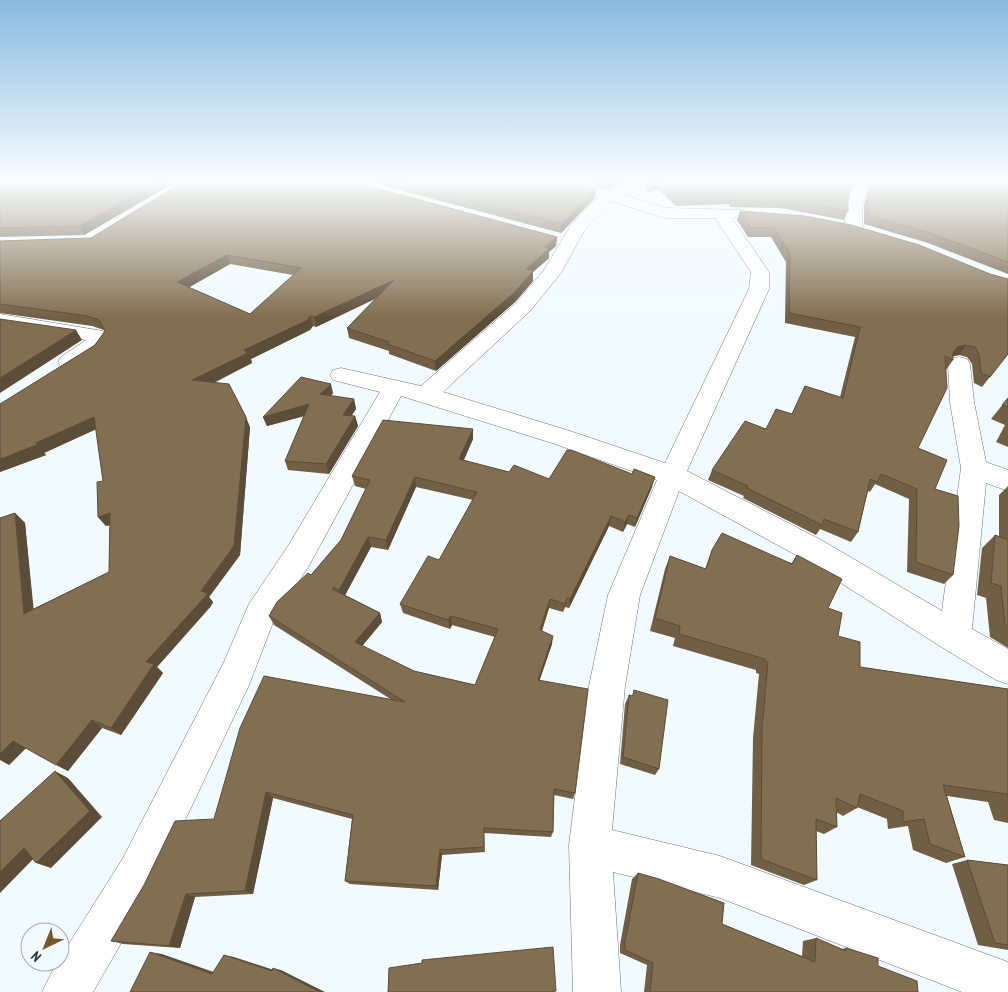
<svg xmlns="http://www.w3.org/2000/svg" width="1008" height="992" font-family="'PT Sans Narrow',sans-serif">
<rect width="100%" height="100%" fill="#f1fbff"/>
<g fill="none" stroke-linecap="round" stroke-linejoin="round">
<g stroke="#677276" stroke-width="1">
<g id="minor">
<path d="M551 180H572L608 191 643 180H664L662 183 624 195 666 208 744 210 746 213 744 216 732 218 769 272V289L687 471 823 541 942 611 961 468 950 402 948 364 951 359 959 357 967 359 970 364 974 402 986 462 1008 470V491L986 483 972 629 1008 649V684L996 680 943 648 803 559 679 491 640 595 625 686 612 830 720 856 1008 962V992H962L720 898 613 872 621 992H573L569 845 589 686 608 595 657 480 552 443 401 396 310 564 274 620 249 685 153 888 93 992H42L57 962H60V958L123 858 223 664 249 604 288 546 380 392 333 380 330 375 333 370 341 368 421 386 516 303 544 270 571 225 598 197 553 183ZM611 201 665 218H715L751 272 749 289 665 463 570 431 443 392 530 311 561 273 584 231Z"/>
<path d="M856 180H870L862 205V228L860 232H848C839 219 851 193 856 180Z"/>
<path d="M0 314 103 331 109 341 105 345C92 355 79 371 61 367L58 362 61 357 86 340 0 326Z"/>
</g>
</g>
<use href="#minor" fill="#fff" fill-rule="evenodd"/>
</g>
<g fill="#705f45" fill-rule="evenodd">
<polygon points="0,180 179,180 84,235 0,237"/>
<polygon points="362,180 564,180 596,189 595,198 561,233"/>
<polygon points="577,180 638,180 607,189"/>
<polygon points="653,180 848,196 848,211 844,220 781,208 730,207 729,204 676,206 659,190 649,192 646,190 648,181"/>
<polygon points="871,180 1008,180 1008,274 928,243 864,224 864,205"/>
<polygon points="740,211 990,274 1008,354 982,387 974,383 972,364 967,357 959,355 953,356 953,360 946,370 918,448 935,489 953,575 944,584 907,572 909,499 875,484 870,492 868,491 858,532 851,542 820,529 816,535 743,498 744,496 708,480 712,470 766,429 792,414 805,386 840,397 855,337 785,323 786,262 771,237 748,237 737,220"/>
<path d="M557 237 556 246 549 252V258L533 272V281L515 302 436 371 389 354V351L349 338 347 328 375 299 316 327 313 326 310 330 251 359 252 363 214 383 250 427 240 555 209 597 213 602 211 606 157 667 163 673 121 735 102 728 68 771 26 748 9 765 15 513 25 523 33 609 109 572 110 525 106 526 98 517 103 481 96 429 44 453 46 455 0 472 105 331 104 330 92 326 0 313V241ZM230 264 293 275 250 314 189 287Z"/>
<polygon points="333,393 331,396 354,399 356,409 351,416 355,416 358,426 329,474 288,470 285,461 304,416 267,426 263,417"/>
<polygon points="1008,398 1008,447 996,442 1005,425 991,419"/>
<path d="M473 439 463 461 509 472 549 479 652 487 635 527 627 524 623 532 609 526 569 608 565 607 563 612 549 608 542 631 552 644 539 681 575 793 573 799 554 795 553 832 551 837 484 833 485 852 442 855 438 890 350 884 345 881 352 819 273 798 253 894 195 897 180 948 123 944 111 941 214 819 392 700 274 625 269 616 311 575 341 540 366 489 355 486 352 476ZM416 487 473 500 439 560 400 604 403 613 450 629 452 625 495 637 475 685 414 671 362 646 382 622 380 613 345 595 371 547 388 550Z"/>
<polygon points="1008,486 1008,648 990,637 986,598 977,595 982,548 995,535 999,537 999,495"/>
<polygon points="712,550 792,563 797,555 828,608 838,636 860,667 1008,689 1008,823 994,820 988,802 947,796 965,857 946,863 913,850 908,826 888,829 887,819 857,807 857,808 843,816 836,812 837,827 824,834 816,831 817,880 804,885 751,865 753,738 759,674 756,673 756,670 673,646 675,638 650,631 665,569 670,556 705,569"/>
<polygon points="634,690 659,769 655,775 620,764 625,704 629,695 632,696"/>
<polygon points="967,860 1008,865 1008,950 978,945 952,864"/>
<polygon points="638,873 722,924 802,956 803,941 816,938 841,949 846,948 878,966 918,992 644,992 647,965 620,953 620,945 632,879"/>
</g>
<g fill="#5b4d38">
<polygon points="161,180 179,180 84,235 80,226"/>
<polygon points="608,180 638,180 607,189"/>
<polygon points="661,181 659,190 649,192 651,183"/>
<polygon points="596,189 595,198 561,233 562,224"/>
<polygon points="557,237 556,246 549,252 549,258 533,272 533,281 515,302 436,371 435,361 526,269 545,247"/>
<polygon points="227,255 230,264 181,292 177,282"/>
<polygon points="394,280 395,289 316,327 314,317"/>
<polygon points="310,316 313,326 310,330 251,359 252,363 197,390 192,380 244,350"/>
<polygon points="76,330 82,340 0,393 0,378"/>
<polygon points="966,345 959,355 951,357 957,347"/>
<polygon points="331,384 333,393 323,403 320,394"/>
<polygon points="354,399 356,409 346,424 343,415"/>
<polygon points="309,404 312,414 267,426 263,417"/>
<polygon points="355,416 358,426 329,474 326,464"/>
<polygon points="94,417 101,427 44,453 36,443"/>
<polygon points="246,417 250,427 240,555 209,597 213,602 211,606 157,667 163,673 121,735 111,728 146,662 201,591"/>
<polygon points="473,429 473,439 460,469 459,459"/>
<polygon points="37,445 46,455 0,472 0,459"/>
<polygon points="415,477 416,487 388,550 386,540"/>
<polygon points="655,477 652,487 635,527 637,518"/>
<polygon points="15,513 25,523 35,623 24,614"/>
<polygon points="110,513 118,523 106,526 98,517"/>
<polygon points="629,515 627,524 623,532 625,522"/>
<polygon points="611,516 609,526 569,608 570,599"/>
<polygon points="368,537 371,547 343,599 339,590"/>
<polygon points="567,598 565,607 563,612 565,604"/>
<polygon points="550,599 549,608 539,639 540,630"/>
<polygon points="380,613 382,622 358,651 355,642"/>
<polygon points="451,616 452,625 450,629 448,620"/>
<polygon points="553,636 552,644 537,688 538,680"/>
<polygon points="92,720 102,728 68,771 56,765"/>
<polygon points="13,741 26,748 9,765 0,760 0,754"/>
<polygon points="55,771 68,778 102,817 51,868 36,863"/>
<polygon points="266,792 273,798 253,894 245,891"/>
<polygon points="24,848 39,853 0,893 0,872"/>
<polygon points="440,850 442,855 438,890 436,886"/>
<polygon points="186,894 195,897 180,948 169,946"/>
<polygon points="150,952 162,954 222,975 212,974"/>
<polygon points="224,955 234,957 280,972 272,971"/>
<polygon points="273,968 281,970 325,992 319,992"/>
</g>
<g fill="#826e50" stroke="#5b4d38" fill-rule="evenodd">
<polygon points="0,180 161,180 80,226 0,228"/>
<path d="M186 180H346L557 237 545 247 549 249 526 269 533 271 515 292 435 361 387 344 389 342 347 328 394 280 314 317 310 316 308 320 244 350 248 353 192 380 229 384 246 417 234 546 201 591 207 593 205 597 146 662 154 664 111 728 92 720 56 765 13 741 0 754V518L15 513 24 614 109 572 110 513 98 517 97 482 103 481 94 417 36 443 37 445 0 459V404L95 345 105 331 99 320 87 316 0 304V241L91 238ZM227 255 301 268 250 314 177 282Z"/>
<polygon points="393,180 564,180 596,189 562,224"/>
<polygon points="653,180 854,180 848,196 848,211 784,199 733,198 731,195 678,197 661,181 651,183 648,181"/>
<polygon points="873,180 1008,180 1008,262 933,234 868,215 868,196"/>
<polygon points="740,211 805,216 851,225 919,245 990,274 1008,279 1008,354 990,377 981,373 979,354 975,347 966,345 957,347 953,353 953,360 945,356 947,388 918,448 947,460 935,489 958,496 959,526 953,575 916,562 917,489 881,474 877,482 870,479 858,532 824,519 822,525 747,488 748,486 712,470 745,421 766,429 776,409 792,414 805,386 843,398 860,327 789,313 790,253 774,228 751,228"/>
<polygon points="0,319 76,330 0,378"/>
<polygon points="301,377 331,384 320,394 354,399 343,415 355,416 326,464 285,461 309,404 263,417"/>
<polygon points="1008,398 1008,407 1002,405"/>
<path d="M383 420 473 429 459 459 509 472 514 465 549 479 567 450H571L632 474 634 469 655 477 637 518 629 515 625 522 611 516 570 599 567 598 565 604 550 599 540 630 553 636 538 680 588 689 575 793 554 789 553 832 484 828V847L440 850 436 886 345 881 353 815 266 792 245 891 186 894 169 946 111 941 144 885 175 821 214 819 240 728 264 676 405 702 269 616 277 602 308 573 311 575 341 540 370 480 352 476ZM415 477 477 492 439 560 428 556 400 604 448 620 451 616 498 629 475 685 414 671 355 642 380 613 332 589 334 587 339 590 368 537 386 540Z"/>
<polygon points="722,533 792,564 797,555 842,579 828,608 842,613 838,636 860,642 860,667 1008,689 1008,797 1007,794 943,785 965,857 930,844 924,819 903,822 903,811 860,794 857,808 836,798 837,827 816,819 817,880 761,859 762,728 768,662 764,661 765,659 679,634 680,626 655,618 670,556 706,569 712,550"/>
<polygon points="995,535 1008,540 1008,627 1005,625 1001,586 991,583"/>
<polygon points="634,690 668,700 659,769 623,757 629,695 633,696"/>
<polygon points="55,771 90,811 36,863 24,848 0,872 0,821"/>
<polygon points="967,860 1008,865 1008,945 995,943"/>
<polygon points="638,873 659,879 724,903 722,924 815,962 816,938 846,951 846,948 878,958 878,966 917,981 918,992 650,992 653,963 625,950 625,942"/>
<polygon points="553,947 556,991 551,992 388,992 389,968 422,963 422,960"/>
<polygon points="150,952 212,974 224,955 272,971 273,968 319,992 130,992"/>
</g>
<linearGradient id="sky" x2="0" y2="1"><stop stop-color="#88badf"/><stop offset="0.57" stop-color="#f9fdff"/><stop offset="1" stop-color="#f9fdff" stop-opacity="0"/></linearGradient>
<rect width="1008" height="318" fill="url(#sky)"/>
<g transform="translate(45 947) rotate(223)"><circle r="24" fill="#f1fbff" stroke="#a2aaad"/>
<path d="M0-4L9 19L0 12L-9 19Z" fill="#74582b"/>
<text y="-8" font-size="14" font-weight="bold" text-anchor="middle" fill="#2c3132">N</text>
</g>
</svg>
